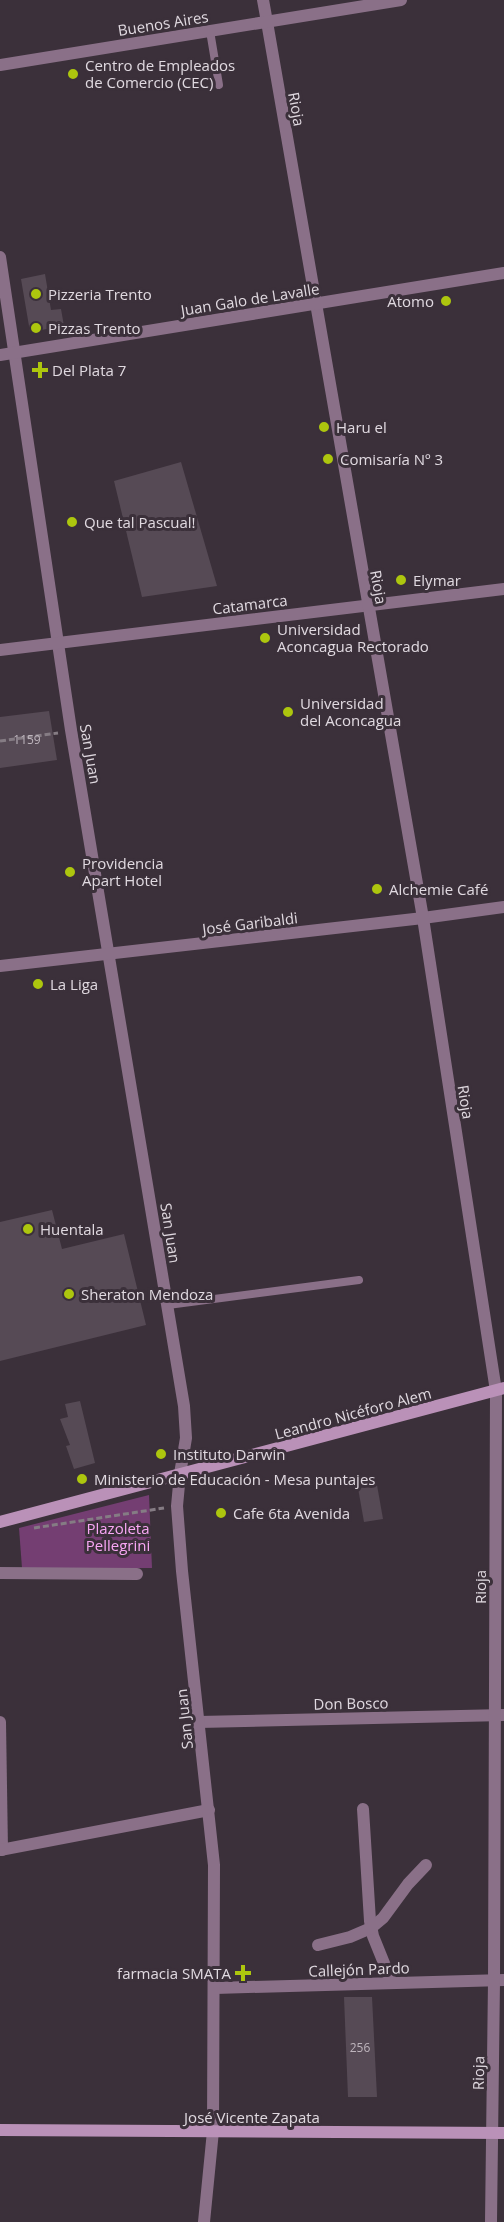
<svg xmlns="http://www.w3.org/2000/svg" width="504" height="2222" font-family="'Open Sans',sans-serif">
<rect width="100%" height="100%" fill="#3b303a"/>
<polygon fill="#743e72" points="149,1495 152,1568 22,1568 19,1528"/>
<g fill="#564a55">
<polygon points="45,274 51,310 61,309 64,326 30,332 21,279"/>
<polygon points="181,462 217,586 142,597 114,481"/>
<polygon points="49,711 57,760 0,768 0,717"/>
<polygon points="52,1210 62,1249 124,1234 146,1325 0,1361 0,1222"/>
<polygon points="80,1401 95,1463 74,1469 66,1446 70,1445 60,1419 68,1417 65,1404"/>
<polygon points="377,1485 383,1519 364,1522 358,1488"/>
<polygon points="344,1997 372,1997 377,2097 348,2097"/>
</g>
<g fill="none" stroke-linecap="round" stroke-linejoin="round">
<g stroke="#857c84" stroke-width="3" stroke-dasharray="6 3" stroke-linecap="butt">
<polyline points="0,741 58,733"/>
<polyline points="34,1528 164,1508"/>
</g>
<g stroke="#8a7088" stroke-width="8">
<polyline points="210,31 219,85"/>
<polyline points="168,1305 359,1280"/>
</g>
<g stroke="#8a7088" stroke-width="12">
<polyline points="263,0 267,22"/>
<polyline points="0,257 71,730 184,1406 186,1438 180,1474"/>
<polyline points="0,650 504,589"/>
<polyline points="0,966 423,918 504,907"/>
<polyline points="0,1573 137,1574"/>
<polyline points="0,1722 2,1850"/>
<polyline points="199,1722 504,1715"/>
<polyline points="363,1809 370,1921 373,1936 392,1983"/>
<polyline points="0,1850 209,1810"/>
<polyline points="318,1945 350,1937 371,1928 383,1918 408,1884 426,1865"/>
<polyline points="215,1988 504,1980"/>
</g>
<g stroke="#8a7088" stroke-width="12">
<polyline points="267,22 423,918 496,1391 494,1981 491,2222"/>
<polyline points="0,65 401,0"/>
<polyline points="0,355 504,273"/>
<polyline points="180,1474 177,1506 182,1571 214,1865 213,2131 204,2222"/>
</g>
<g stroke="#ba91b8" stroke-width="12">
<polyline points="0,1522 504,1388"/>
<polyline points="0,2130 504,2133"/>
</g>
</g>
<g fill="#adc60e" stroke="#3b303a" stroke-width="2">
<circle cx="73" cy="74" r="6"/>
<circle cx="36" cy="294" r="6"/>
<circle cx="446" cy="301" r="6"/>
<circle cx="36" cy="328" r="6"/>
<path d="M37 361h6v6h6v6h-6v6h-6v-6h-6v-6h6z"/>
<circle cx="324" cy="427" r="6"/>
<circle cx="328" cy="459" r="6"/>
<circle cx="72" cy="522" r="6"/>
<circle cx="401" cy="580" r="6"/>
<circle cx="265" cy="638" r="6"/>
<circle cx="288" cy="712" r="6"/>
<circle cx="70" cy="872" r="6"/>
<circle cx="377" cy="889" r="6"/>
<circle cx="38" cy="984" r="6"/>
<circle cx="28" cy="1229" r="6"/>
<circle cx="69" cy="1294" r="6"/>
<circle cx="161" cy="1454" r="6"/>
<circle cx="82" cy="1479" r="6"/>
<circle cx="221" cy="1513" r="6"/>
<path d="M240 1964h6v6h6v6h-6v6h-6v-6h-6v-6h6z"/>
</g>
<g text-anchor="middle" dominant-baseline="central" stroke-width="6" stroke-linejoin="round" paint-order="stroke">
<g font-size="12" fill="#beb5bd">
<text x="27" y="739">1159</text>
<text x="360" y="2047">256</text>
</g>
<g font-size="15" fill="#e0d9e0" stroke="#3b303a">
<text transform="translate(163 23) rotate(-9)">Buenos Aires</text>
<text transform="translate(297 109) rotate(80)">Rioja</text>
<text transform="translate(250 299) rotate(-9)">Juan Galo de Lavalle</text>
<text transform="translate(379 587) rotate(80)">Rioja</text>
<text transform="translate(250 604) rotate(-7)">Catamarca</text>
<text transform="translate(91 754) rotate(80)">San Juan</text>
<text transform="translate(250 923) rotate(-7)">José Garibaldi</text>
<text transform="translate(466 1102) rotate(81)">Rioja</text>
<text transform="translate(171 1233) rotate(81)">San Juan</text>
<text transform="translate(353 1413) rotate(-15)">Leandro Nicéforo Alem</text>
<text transform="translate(480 1587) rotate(-90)">Rioja</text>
<text transform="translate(351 1703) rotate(-1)">Don Bosco</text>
<text transform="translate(184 1719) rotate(-96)">San Juan</text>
<text transform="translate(359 1969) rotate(-2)">Callejón Pardo</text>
<text transform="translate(478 2073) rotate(-89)">Rioja</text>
<text x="252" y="2117">José Vicente Zapata</text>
</g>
<g font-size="15" fill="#e0d9e0" stroke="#3b303a" text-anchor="start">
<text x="85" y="65">Centro de Empleados<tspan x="85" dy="17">de Comercio (CEC)</tspan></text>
<text x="48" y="294">Pizzeria Trento</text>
<text x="434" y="301" text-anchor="end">Atomo</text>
<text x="48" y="328">Pizzas Trento</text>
<text x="52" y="370">Del Plata 7</text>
<text x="336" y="427">Haru el</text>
<text x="340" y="459">Comisaría Nº 3</text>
<text x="84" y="522">Que tal Pascual!</text>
<text x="413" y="580">Elymar</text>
<text x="277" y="629">Universidad<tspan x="277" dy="17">Aconcagua Rectorado</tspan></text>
<text x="300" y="703">Universidad<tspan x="300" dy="17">del Aconcagua</tspan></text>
<text x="82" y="863">Providencia<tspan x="82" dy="17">Apart Hotel</tspan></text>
<text x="389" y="889">Alchemie Café</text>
<text x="50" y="984">La Liga</text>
<text x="40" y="1229">Huentala</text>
<text x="81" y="1294">Sheraton Mendoza</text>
<text x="173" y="1454">Instituto Darwin</text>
<text x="94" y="1479">Ministerio de Educación - Mesa puntajes</text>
<text x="233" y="1513">Cafe 6ta Avenida</text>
<text x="231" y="1973" text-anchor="end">farmacia SMATA</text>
</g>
<g font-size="15" fill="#f9a7f5" stroke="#3b303a">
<text x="118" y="1528">Plazoleta<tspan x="118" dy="17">Pellegrini</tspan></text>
</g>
</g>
</svg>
